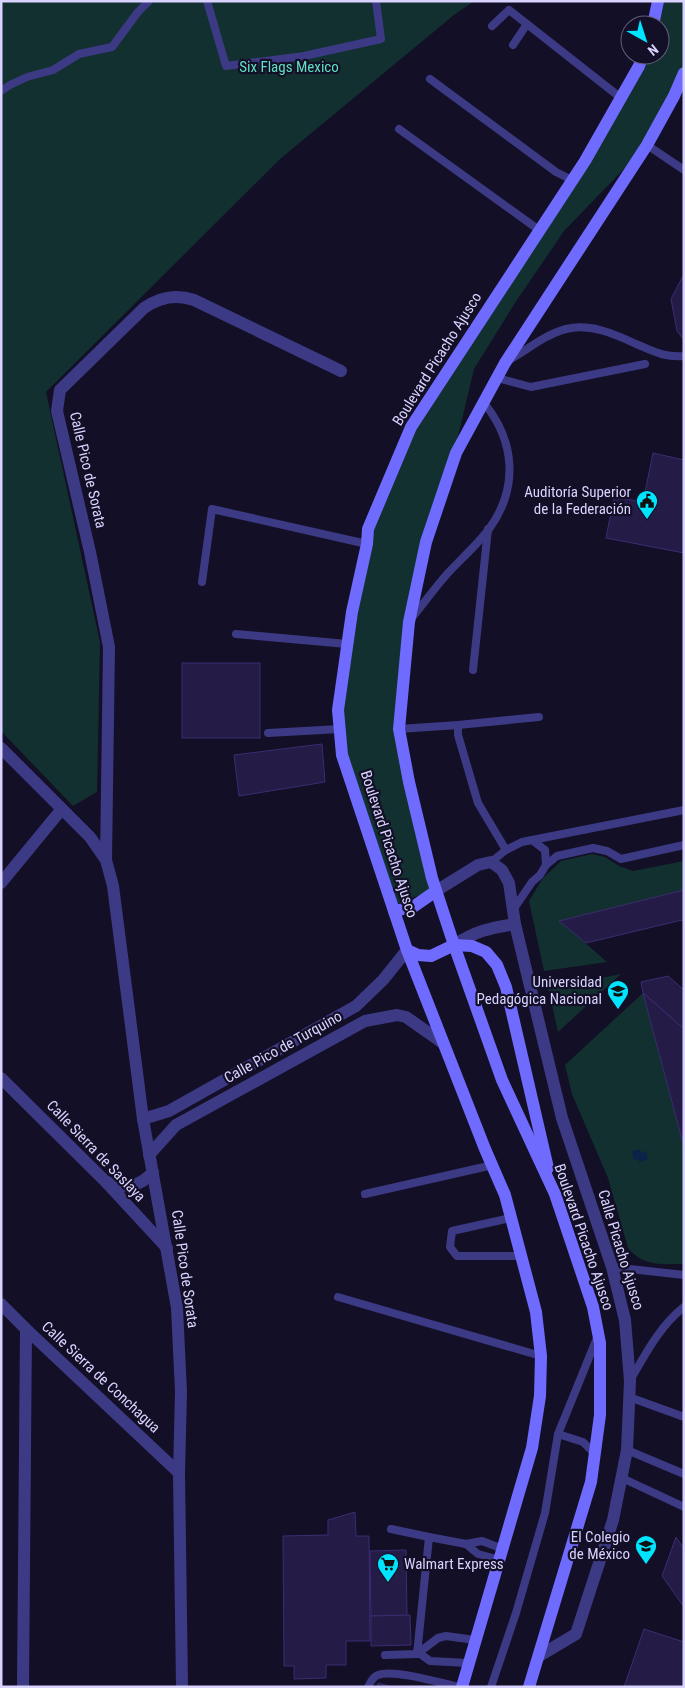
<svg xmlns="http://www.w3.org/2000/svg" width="685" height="1688" font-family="'Roboto Condensed',sans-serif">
<rect width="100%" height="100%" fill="#130f26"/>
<g fill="#12302f">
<polygon points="1,1 474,1 454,15 280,159 46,392 100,642 97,792 73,806 1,731"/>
<polygon points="660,1 684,1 684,63 673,96 647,145 564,231 515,303 474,369 454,453 425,542 398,730 432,890 392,906 345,755 341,711 370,530 412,428 645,55 660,55 660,25 655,25"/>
<polygon points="592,854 605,857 619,866 633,871 684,861 684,890 560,921 607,962 544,971 529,901 543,878 561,861"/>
<polygon points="621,974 558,1032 548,988"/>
<path d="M643 993 684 1147V1264C661 1264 644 1267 628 1248L608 1178 572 1094 565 1065Z"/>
</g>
<polygon fill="#0c2248" points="640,1149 641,1153 646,1151 648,1159 639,1162 638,1159 634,1160 632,1151"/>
<g fill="#241b47" stroke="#3b2d73">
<polygon points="684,274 684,340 677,331 671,299"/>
<polygon points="653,453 684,460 684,553 606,538 614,497 643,502"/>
<rect x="182" y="663" width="78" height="75"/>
<polygon points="322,744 325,782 239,796 234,755"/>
<polygon points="684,890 684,922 682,920 586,943 559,921"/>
<polygon points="668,976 684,990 684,1029 643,993 641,982"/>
<polygon points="643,993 684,1029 684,1147"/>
<polygon points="355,1512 356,1536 369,1536 370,1641 346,1641 346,1665 326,1665 326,1678 294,1679 294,1666 284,1666 283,1536 328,1535 328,1520"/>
<polygon points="676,1537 684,1549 684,1607 662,1576"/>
<polygon points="406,1550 407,1616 371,1616 370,1551"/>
<polygon points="410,1615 411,1645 371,1646 371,1616"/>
<polygon points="644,1629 684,1642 684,1687 624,1687"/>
<polygon points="378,1683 392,1687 377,1687"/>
</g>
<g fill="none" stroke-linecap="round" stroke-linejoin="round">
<g stroke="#3d3a85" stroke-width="8">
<polyline points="207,1 226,66 304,56 381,39 376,1"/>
<polyline points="492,26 509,10 621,98"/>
<polyline points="513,45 527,24"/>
<polyline points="430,79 556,172 572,180"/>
<polyline points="1,91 10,85 27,77 53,70 79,54 112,47 138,12 149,1"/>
<polyline points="399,129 539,230"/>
<polyline points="647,145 684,170"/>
<path d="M509 360C527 350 546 334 566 329 590 323 615 334 636 344 653 351 665 358 684 356"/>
<polyline points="497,378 531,387 645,364"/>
<polyline points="202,582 212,509 367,544"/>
<path d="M411 619C423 604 435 588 447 574 461 559 477 545 489 529 519 488 515 441 484 403"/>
<polyline points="236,634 347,644"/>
<polyline points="473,670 488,529"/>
<polyline points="458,725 458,735 478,803 506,850"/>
<polyline points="399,729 458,725 539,717"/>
<polyline points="268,733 340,729"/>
<polyline points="532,840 545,850 546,865"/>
<polyline points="491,862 506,850 522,842 684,810"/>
<polyline points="513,910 532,882 540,875 546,865 557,856 593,848 607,851 621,859 684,845"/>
<polyline points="365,1194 493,1165"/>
<polyline points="511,1218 452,1231 450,1247 457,1256 521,1256"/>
<polyline points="612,1267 684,1275"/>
<polyline points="338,1297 541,1356"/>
<path d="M631 1379C646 1353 660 1326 684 1307"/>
<polyline points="629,1397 684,1417"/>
<polyline points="558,1434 583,1442 595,1454"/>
<polyline points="627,1450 684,1474"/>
<polyline points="622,1478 684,1507"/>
<polyline points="391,1529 429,1537"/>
<polyline points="466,1544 478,1554 500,1560"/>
<polyline points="419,1653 430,1661 468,1663"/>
<polyline points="417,1654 429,1537 466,1544 482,1541 503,1549"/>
<polyline points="385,1655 417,1654 438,1638 446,1636 475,1640"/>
<path d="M368 1687C371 1682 372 1677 378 1675 394 1669 441 1683 459 1687"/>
<polyline points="491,1687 516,1613 545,1513 558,1434 597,1338"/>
</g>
<g stroke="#3d3a85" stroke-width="12">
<polyline points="1,748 90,837 106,860"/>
<polyline points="1,883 61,810"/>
<polyline points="436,891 478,865 491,862 502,870 509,883 515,924 562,1118 612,1267 625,1320 630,1381 627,1450 613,1520 576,1634 539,1656"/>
<path d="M454 945C476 931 489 928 515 924"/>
<polyline points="1,1078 105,1181 167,1248"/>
<polyline points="143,1119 169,1111 356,1006 383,980 407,950"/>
<polyline points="149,1155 176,1125 365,1021 397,1015 406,1017 443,1043"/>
<path d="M107 1182C123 1191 141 1186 153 1172"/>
<polyline points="1,1304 26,1329 179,1473"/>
<polyline points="23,1687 26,1329"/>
<path d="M182 1687 179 1473 181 1392 177 1308 143 1119 113 886 106 860 109 647 90 552 57 411 60 390 144 308C160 297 176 294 194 300L341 371"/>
</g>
<g stroke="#6f6bff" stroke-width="12">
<polyline points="653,25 658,1"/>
<polyline points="394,911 413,907 436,891"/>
<polyline points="407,950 418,955 431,956 454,945 472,946 486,952 497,965 506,987 548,1168"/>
<polyline points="462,1687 532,1448 540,1396 541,1356 536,1312 505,1195 485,1149 407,950 342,755 338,710 352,612 367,544 368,529 411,427 585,161 639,66 643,55"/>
<polyline points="529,1687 591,1482 600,1415 600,1343 593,1307 555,1194 502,1080 454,945 432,878 409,782 399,729 409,622 426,542 456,453 505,363 647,145 674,96 684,73"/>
</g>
</g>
<defs>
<g id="civic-pin" transform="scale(1.125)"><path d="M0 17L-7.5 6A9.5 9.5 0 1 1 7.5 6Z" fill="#00e5ff" stroke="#130f26"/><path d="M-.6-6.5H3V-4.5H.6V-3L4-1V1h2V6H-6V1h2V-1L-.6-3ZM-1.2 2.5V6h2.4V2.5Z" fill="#111"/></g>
<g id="university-pin" transform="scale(1.125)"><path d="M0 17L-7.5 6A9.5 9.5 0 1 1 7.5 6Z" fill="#00e5ff" stroke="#130f26"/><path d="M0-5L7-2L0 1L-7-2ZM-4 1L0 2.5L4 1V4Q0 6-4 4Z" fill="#111"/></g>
<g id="supermarket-pin" transform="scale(1.125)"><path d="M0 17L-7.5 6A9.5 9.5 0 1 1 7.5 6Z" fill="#00e5ff" stroke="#130f26"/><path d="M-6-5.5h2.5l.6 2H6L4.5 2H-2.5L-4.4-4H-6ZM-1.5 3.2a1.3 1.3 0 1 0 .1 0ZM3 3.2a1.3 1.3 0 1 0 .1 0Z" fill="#111"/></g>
</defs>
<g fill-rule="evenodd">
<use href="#civic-pin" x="647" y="501"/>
<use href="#university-pin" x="618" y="991"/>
<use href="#university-pin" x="646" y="1546"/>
<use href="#supermarket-pin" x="388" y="1564"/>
</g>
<g text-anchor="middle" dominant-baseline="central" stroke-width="4.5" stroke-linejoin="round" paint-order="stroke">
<g font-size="15" fill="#5fe0c0" stroke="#130f26">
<text x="289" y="67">Six Flags Mexico</text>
</g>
<g font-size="15" fill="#d9d4ff" stroke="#130f26">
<text transform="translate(437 359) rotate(-58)">Boulevard Picacho Ajusco</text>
<text transform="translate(88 470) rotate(77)">Calle Pico de Sorata</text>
<text transform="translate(389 844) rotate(72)">Boulevard Picacho Ajusco</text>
<text transform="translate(283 1047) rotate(-29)">Calle Pico de Turquino</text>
<text transform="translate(96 1151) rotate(46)">Calle Sierra de Saslaya</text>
<text transform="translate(584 1237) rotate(71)">Boulevard Picacho Ajusco</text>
<text transform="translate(621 1250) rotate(73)">Calle Picacho Ajusco</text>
<text transform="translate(185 1269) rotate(82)">Calle Pico de Sorata</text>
<text transform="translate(101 1377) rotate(43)">Calle Sierra de Conchagua</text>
</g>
<g font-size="15" fill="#d9d4ff" stroke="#130f26" text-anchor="end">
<text x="631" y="492">Auditoría Superior<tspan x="631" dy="17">de la Federación</tspan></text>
<text x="602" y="982">Universidad<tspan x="602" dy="17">Pedagógica Nacional</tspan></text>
<text x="630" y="1537">El Colegio<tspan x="630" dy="17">de México</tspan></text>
<text x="404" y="1564" text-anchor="start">Walmart Express</text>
</g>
</g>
<rect width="685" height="1688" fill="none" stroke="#d9d4ff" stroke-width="5"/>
<g transform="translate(645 40) rotate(141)"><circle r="24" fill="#130f26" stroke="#625e7d"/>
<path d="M0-4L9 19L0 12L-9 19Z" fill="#00e5ff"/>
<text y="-8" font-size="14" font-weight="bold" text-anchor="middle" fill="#d9d4ff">N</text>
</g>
</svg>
